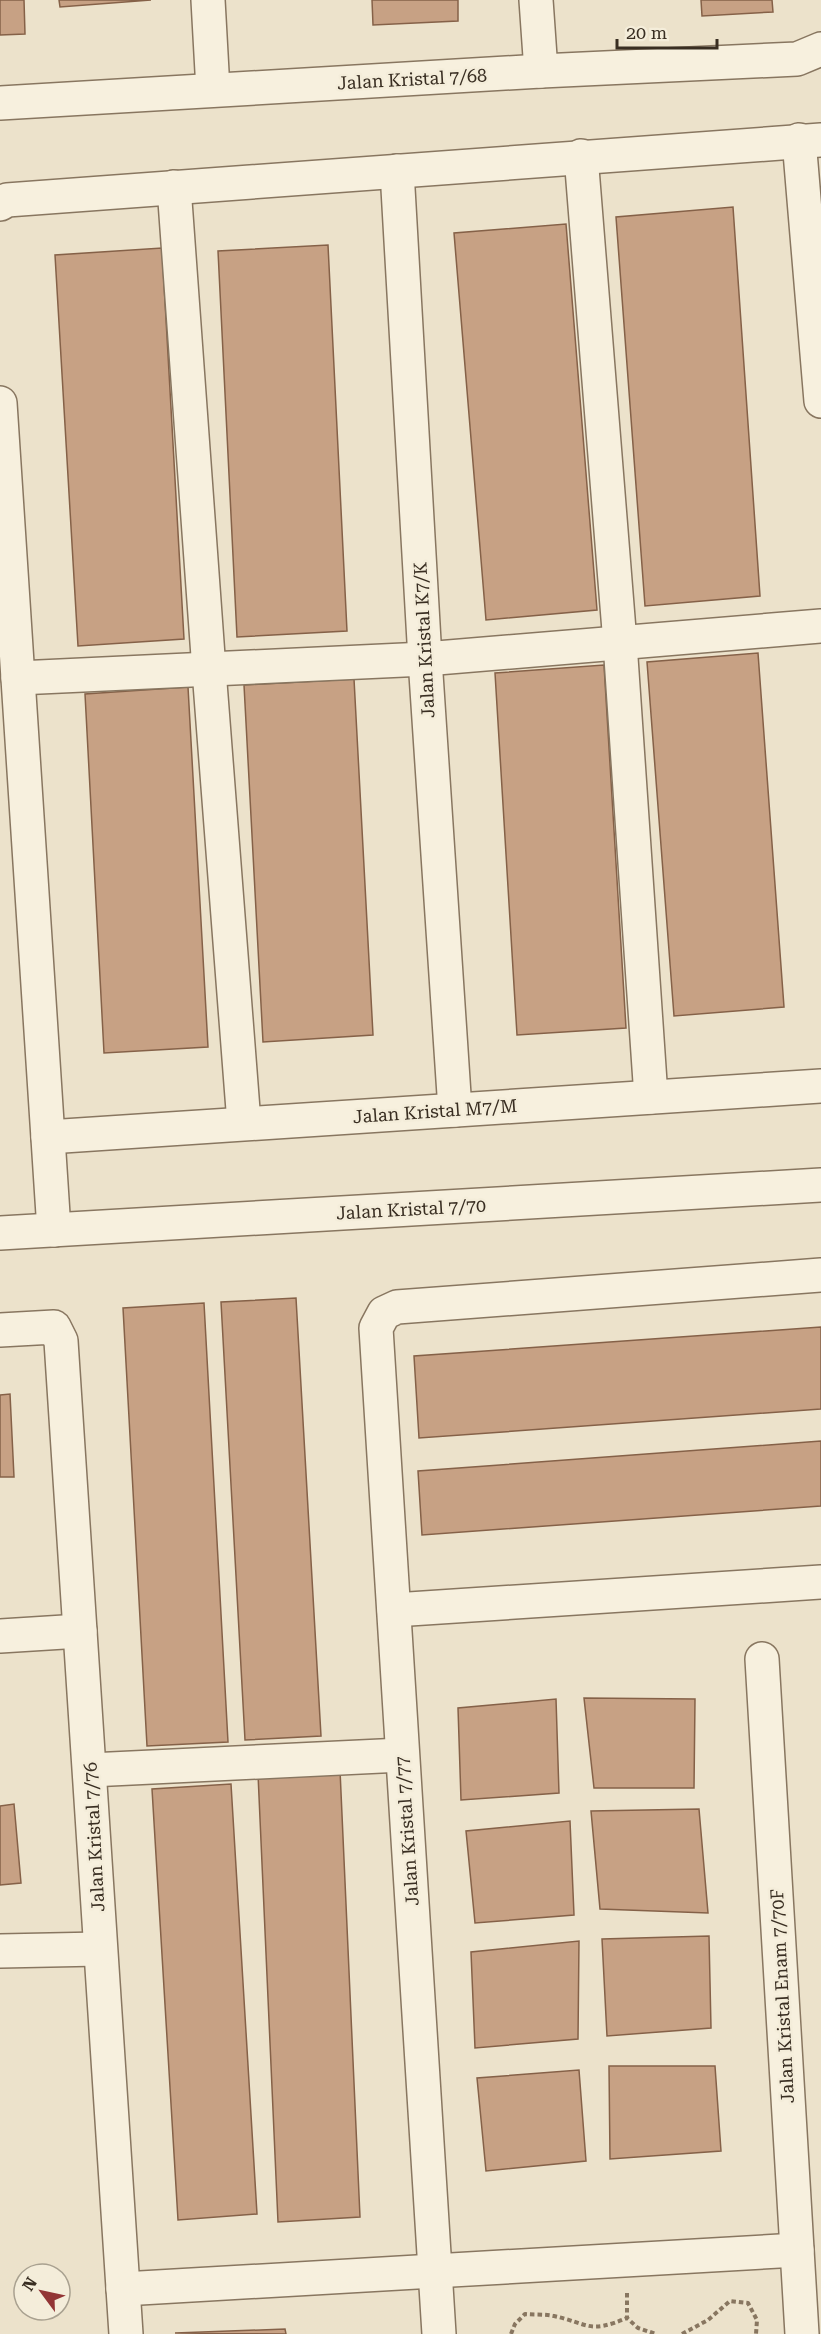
<svg xmlns="http://www.w3.org/2000/svg" width="821" height="2334" font-family="'Roboto Serif',serif">
<rect width="100%" height="100%" fill="#ece2cb"/>
<g fill="#c7a184" stroke="#856148" stroke-width="1.5">
<polygon points="0,0 24,0 25,34 0,35"/>
<polygon points="59,0 151,0 60,7"/>
<polygon points="372,0 458,0 458,21 373,25"/>
<polygon points="701,0 772,0 773,12 702,16"/>
<polygon points="733,207 760,596 645,606 616,217"/>
<polygon points="566,224 597,610 486,620 454,233"/>
<polygon points="328,245 347,631 237,637 218,251"/>
<polygon points="162,248 184,639 78,646 55,255"/>
<polygon points="758,653 784,1007 674,1016 647,662"/>
<polygon points="604,665 626,1028 517,1035 495,673"/>
<polygon points="354,679 373,1035 263,1042 244,685"/>
<polygon points="188,687 208,1047 104,1053 85,694"/>
<polygon points="296,1298 321,1736 245,1740 221,1302"/>
<polygon points="204,1303 228,1742 147,1746 123,1308"/>
<polygon points="821,1327 821,1409 419,1438 414,1356"/>
<polygon points="10,1394 14,1477 0,1477 0,1395"/>
<polygon points="821,1441 821,1506 422,1535 418,1471"/>
<polygon points="584,1698 695,1699 694,1788 594,1788"/>
<polygon points="556,1699 559,1793 461,1800 458,1708"/>
<polygon points="340,1770 360,2217 278,2222 258,1774"/>
<polygon points="231,1784 257,2214 178,2220 152,1789"/>
<polygon points="14,1804 21,1883 0,1885 0,1806"/>
<polygon points="699,1809 708,1913 600,1909 591,1811"/>
<polygon points="570,1821 574,1915 475,1923 466,1831"/>
<polygon points="709,1936 711,2028 607,2036 602,1939"/>
<polygon points="579,1941 578,2039 475,2048 471,1952"/>
<polygon points="609,2066 715,2066 721,2151 610,2159"/>
<polygon points="579,2070 586,2161 486,2171 477,2078"/>
<polygon points="285,2329 286,2334 175,2333"/>
</g>
<g fill="none" stroke-linecap="round" stroke-linejoin="round">
<g stroke="#887660" stroke-width="36">
<g id="minor">
<polyline points="208,0 213,90"/>
<polyline points="536,0 541,71"/>
<polyline points="0,103 541,71 797,59 821,49"/>
<polyline points="799,140 821,401"/>
<polyline points="581,156 620,643 651,1097"/>
<polyline points="397,171 425,659 455,1110"/>
<polyline points="174,187 209,670 244,1123"/>
<polyline points="0,204 7,200 821,140"/>
<polyline points="0,403 54,1230"/>
<polyline points="18,678 425,659 821,626"/>
<polyline points="48,1137 821,1086"/>
<polyline points="0,1233 821,1185"/>
<polyline points="0,1330 54,1327 61,1341 126,2334"/>
<polyline points="394,1610 821,1582"/>
<polyline points="0,1636 80,1631"/>
<polyline points="762,1659 802,2334"/>
<polyline points="90,1770 402,1755"/>
<polyline points="0,1951 100,1949"/>
<polyline points="123,2289 797,2250"/>
<polyline points="439,2334 376,1328 384,1313 397,1307 821,1275"/>
</g>
</g>
<g stroke="#887660" stroke-width="4" stroke-dasharray="4.5 3" stroke-linecap="butt">
<polyline points="627,2293 627,2318 638,2328 656,2334"/>
<path d="M511 2334 515 2324 525 2314C534 2315 545 2314 554 2316 590 2324 588 2334 627 2318"/>
<polyline points="682,2334 708,2320 730,2301 748,2303 757,2320 756,2334"/>
</g>
<use href="#minor" stroke="#f7f0de" stroke-width="33"/>
</g>
<g text-anchor="middle" dominant-baseline="central" stroke-width="5" stroke-linejoin="round" paint-order="stroke">
<g font-size="18" fill="#392e22" stroke="#f4edda">
<text transform="translate(412 79) rotate(-3)">Jalan Kristal 7/68</text>
<text transform="translate(424 640) rotate(-93)">Jalan Kristal K7/K</text>
<text transform="translate(435 1111) rotate(-4)">Jalan Kristal M7/M</text>
<text transform="translate(411 1209) rotate(-3)">Jalan Kristal 7/70</text>
<text transform="translate(407 1831) rotate(-94)">Jalan Kristal 7/77</text>
<text transform="translate(94 1837) rotate(-93)">Jalan Kristal 7/76</text>
<text transform="translate(782 1996) rotate(-93)">Jalan Kristal Enam 7/70F</text>
</g>
</g>
<g transform="translate(42 2292) rotate(303)"><circle r="28" fill="#f4edda" stroke="#a9a190" stroke-width="1.5"/>
<path d="M0-4.5L10 22L0 15L-10 22Z" fill="#923535"/>
<text y="-9" font-size="16" font-weight="bold" text-anchor="middle" fill="#392e22">N</text>
</g>
<path d="M617 39v9h100v-9" fill="none" stroke="#392e22" stroke-width="3"/>
<text x="626" y="39" font-size="18" fill="#392e22" stroke="#f4edda" stroke-width="4.5" paint-order="stroke">20 m</text>
</svg>
